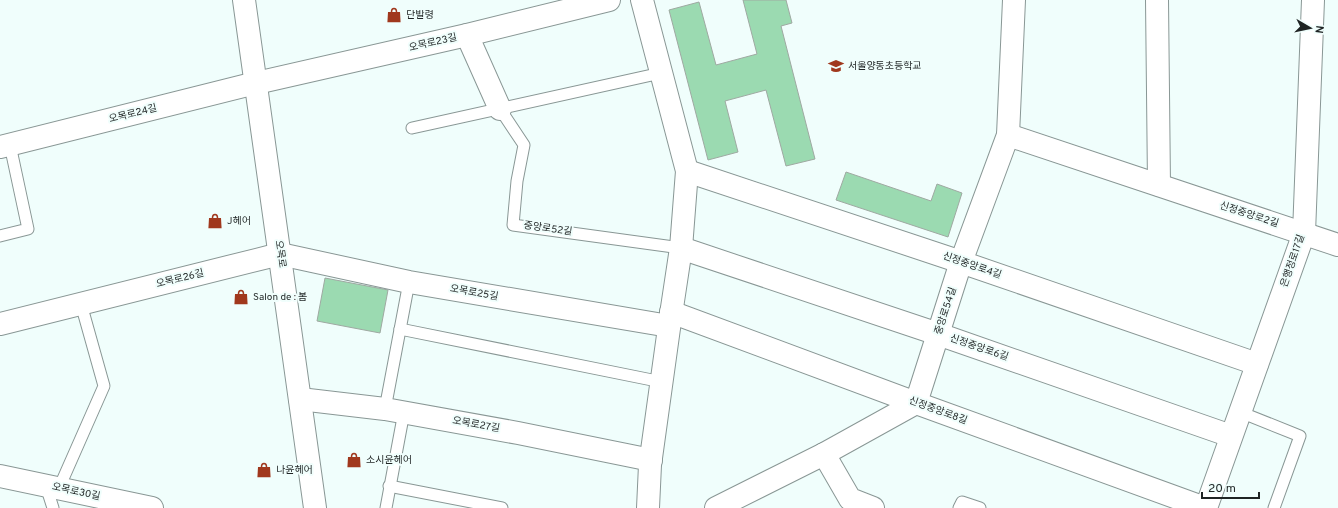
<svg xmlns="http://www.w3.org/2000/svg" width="1338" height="508" font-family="Overpass,'Noto Sans KR',sans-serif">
<rect width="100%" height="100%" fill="#f0fefc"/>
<g fill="#9bdab1" stroke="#9fa9a2">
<polygon points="743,0 786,0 792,23 781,26 815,159 786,166 766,90 725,101 738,152 708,160 669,10 699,2 716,65 757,54"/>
<polygon points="846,172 931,201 937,184 962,193 948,237 836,200"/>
<polygon points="325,278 388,290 380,333 317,321"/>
</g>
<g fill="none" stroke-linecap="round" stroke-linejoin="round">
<g stroke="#899795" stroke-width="13">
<g id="lane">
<polyline points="500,109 524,145 517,181 513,225 681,248"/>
<polyline points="412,128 661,73"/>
<polyline points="0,236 28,229 10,145"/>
<polyline points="400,329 662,382"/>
<polyline points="385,409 409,282"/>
<polyline points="1240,412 1300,436 1274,508"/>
<polyline points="46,486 53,508"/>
<polyline points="389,486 502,508"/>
<polyline points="59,488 104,386 81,304"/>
<polyline points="386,508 404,412"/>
<polyline points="959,508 962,502 980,508"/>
</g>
</g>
<g stroke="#899795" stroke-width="24">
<g id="street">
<polyline points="642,0 687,171 681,248 670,321 650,465 648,508"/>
<polyline points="1157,0 1159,185"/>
<polyline points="467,35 500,109"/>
<polyline points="1008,135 1338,245"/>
<polyline points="0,147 256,83 467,35 609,0"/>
<polyline points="687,171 961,262 1257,364"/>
<polyline points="681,248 938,334 1231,436"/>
<polyline points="671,312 916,403 1205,508"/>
<polyline points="0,324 280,254 409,282 669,326"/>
<polyline points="300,399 385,409 518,433 651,460"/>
<polyline points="824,454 850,499 873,508"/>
<polyline points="0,476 152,508"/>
<polyline points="716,508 824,454 916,403 961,262 1008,135 1014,0"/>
<polyline points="1206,508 1304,233 1313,0"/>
</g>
</g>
<g stroke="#899795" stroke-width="24">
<polyline id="secondary" points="244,0 315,508"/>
</g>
<use href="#lane" stroke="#fff" stroke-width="11"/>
<use href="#street" stroke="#fff" stroke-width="22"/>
<use href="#secondary" stroke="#fff" stroke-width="22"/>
</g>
<defs>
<g id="shop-bare" transform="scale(1.2)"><path d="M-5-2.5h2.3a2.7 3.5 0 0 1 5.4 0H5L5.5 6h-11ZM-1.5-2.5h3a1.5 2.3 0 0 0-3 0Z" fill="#a0381d" stroke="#f0fefc" stroke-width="2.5" paint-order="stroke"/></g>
<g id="school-bare" transform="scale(1.2)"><path d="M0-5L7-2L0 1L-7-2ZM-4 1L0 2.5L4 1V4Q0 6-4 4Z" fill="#a0381d" stroke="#f0fefc" stroke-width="2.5" paint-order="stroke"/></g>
</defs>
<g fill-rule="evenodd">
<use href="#shop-bare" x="394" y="15"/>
<use href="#school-bare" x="836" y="66"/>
<use href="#shop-bare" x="215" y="221"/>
<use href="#shop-bare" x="241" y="297"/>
<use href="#shop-bare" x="354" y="460"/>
<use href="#shop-bare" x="264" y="470"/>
</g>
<g text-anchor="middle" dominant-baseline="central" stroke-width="4" stroke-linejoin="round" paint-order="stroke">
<g font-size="10" fill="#1f2424" stroke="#f0fefc" text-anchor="start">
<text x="406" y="15">단발령</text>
<text x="848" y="66">서울양동초등학교</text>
<text x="227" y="221">J헤어</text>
<text x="253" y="297">Salon de : 봄</text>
<text x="366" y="460">소시윤헤어</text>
<text x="276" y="470">나윤헤어</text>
</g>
<g font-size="10" fill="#1f2424" stroke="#f0fefc">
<text transform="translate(433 43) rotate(-13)">오목로23길</text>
<text transform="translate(133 114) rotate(-14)">오목로24길</text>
<text transform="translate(1249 215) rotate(18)">신정중앙로2길</text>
<text transform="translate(548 229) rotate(8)">중앙로52길</text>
<text transform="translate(280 254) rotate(82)">오목로</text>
<text transform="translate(1293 261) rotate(-71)">은행정로17길</text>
<text transform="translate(972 266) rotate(19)">신정중앙로4길</text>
<text transform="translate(180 279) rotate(-14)">오목로26길</text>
<text transform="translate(474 293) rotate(10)">오목로25길</text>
<text transform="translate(946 311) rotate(-72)">중앙로54길</text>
<text transform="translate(979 348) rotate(19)">신정중앙로6길</text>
<text transform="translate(938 411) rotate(20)">신정중앙로8길</text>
<text transform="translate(476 425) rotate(10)">오목로27길</text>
<text transform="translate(76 492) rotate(12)">오목로30길</text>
</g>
</g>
<g transform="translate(1310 28) rotate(99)" stroke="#f0fefc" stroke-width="3" paint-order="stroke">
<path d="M0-3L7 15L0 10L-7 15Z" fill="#1f2424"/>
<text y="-6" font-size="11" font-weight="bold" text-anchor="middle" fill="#1f2424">N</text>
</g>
<path d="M1202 492v6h57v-6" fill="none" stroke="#1f2424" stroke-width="2"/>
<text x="1208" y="492" font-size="12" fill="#1f2424" stroke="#f0fefc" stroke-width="3" paint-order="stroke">20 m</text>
</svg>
